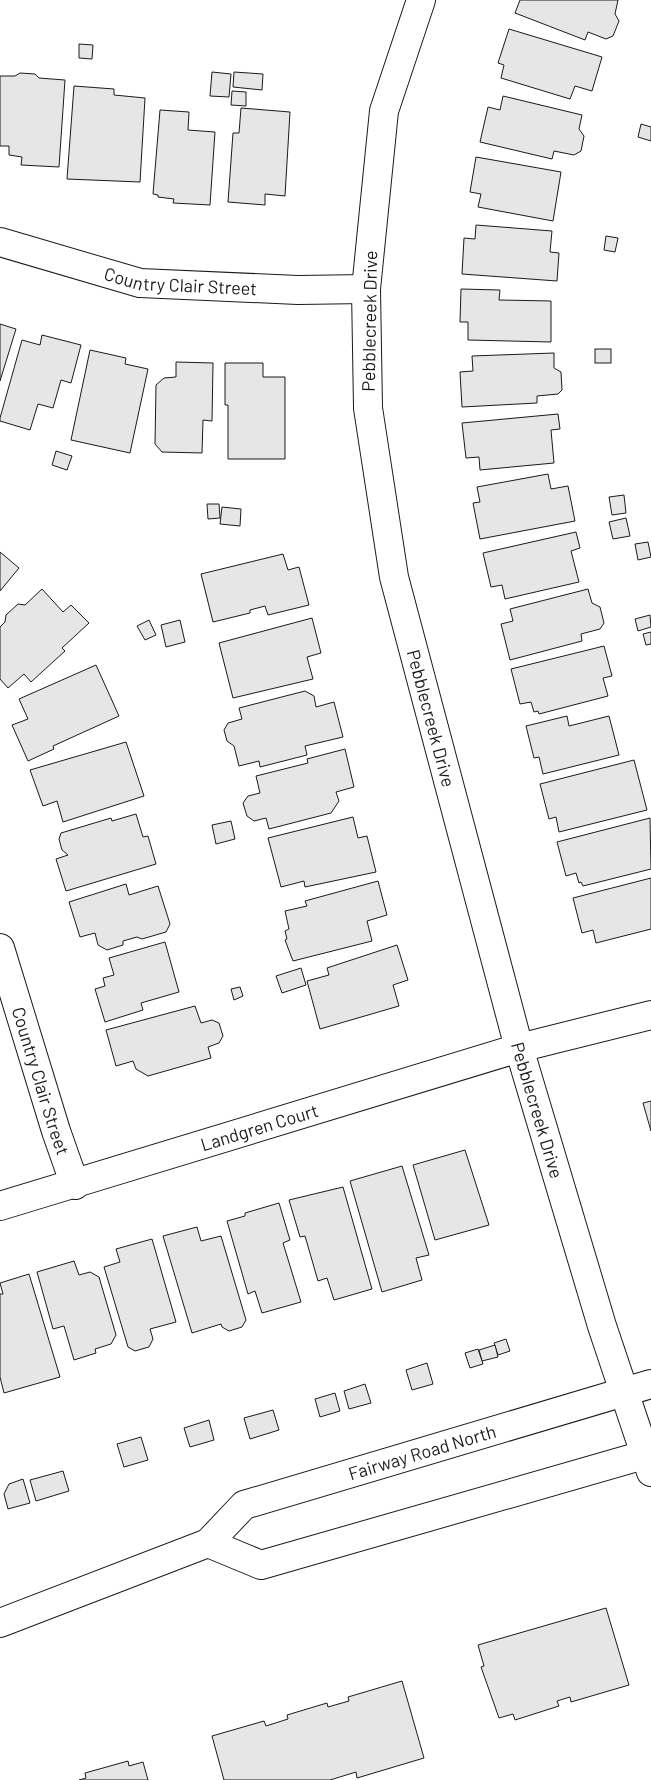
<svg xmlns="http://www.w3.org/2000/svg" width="651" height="1780" font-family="Barlow,sans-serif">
<rect width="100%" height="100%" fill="#fff"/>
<g fill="#e6e6e6" stroke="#1a1a1a">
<polygon points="520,0 618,0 615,14 619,21 613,36 606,39 588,32 585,40 515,13"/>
<polygon points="509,29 602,57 592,91 575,86 570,99 501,78 504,65 498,63"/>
<polygon points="79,44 93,45 92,59 79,58"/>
<polygon points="212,72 231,74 229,97 210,96"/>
<polygon points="234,72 263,74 262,90 233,87"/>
<polygon points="20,73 35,74 39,78 65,80 59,167 21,165 22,157 9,155 9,146 0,146 0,76 15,76"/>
<polygon points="74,86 114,89 114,95 145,98 140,182 67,179"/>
<polygon points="232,91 246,92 246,106 231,105"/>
<polygon points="503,96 582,115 579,129 584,136 581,151 574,155 554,151 552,159 480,142 488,107 500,110"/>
<polygon points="241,108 290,112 285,196 265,194 265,205 228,202 233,133 239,133"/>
<polygon points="160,110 189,112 188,130 215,132 210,205 173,203 174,199 158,197 158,195 153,194"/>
<polygon points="641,124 651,127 651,141 638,137"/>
<polygon points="476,157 561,172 553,221 478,207 481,194 470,192"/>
<polygon points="476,225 552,231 550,252 559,253 557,281 462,274 464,238 475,239"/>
<polygon points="606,236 618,238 615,252 604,250"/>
<polygon points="461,289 500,290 499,300 551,301 551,342 468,340 468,322 460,322"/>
<polygon points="0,324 16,329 0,381"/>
<polygon points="42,335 81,345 71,383 61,380 53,408 38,404 30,430 0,421 0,418 22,340 40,345"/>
<rect x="595" y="349" width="16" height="14"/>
<polygon points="90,350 126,358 125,364 148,369 130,453 71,440"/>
<polygon points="554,353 554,368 561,372 562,390 558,394 537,396 537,403 462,407 460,372 473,371 472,356"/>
<polygon points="176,362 213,363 212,421 203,420 202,453 162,452 155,444 156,385 164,378 176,377"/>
<polygon points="225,363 263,363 263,377 285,377 285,459 228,459 228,405 225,405"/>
<polygon points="558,414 560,429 551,430 554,463 480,470 479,457 466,458 462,423"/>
<polygon points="56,451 72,456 67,470 52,465"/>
<polygon points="548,474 551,489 568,486 575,521 480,539 473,503 480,502 477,487"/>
<polygon points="624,495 626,513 612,515 609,497"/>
<polygon points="207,504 219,504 220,518 208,519"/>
<polygon points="222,507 241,509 240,526 220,524"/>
<polygon points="626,518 630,536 613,539 609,522"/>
<polygon points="576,532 580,548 571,551 579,582 505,599 502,585 491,587 483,553"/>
<polygon points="648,542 651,557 638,560 635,544"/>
<polygon points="0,552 19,568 0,591"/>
<polygon points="283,554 288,570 299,567 309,605 268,615 265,606 250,610 250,613 213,622 201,574"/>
<polygon points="42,589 63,612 71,605 89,623 62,648 65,651 31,682 24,674 8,688 0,679 0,627 5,622 6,615 18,604 25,605"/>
<polygon points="588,589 592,603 600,607 604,623 600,629 581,634 582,641 510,660 501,624 513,621 510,609"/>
<polygon points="650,615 651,627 638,631 635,619"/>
<polygon points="312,618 321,653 307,657 313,679 233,698 219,643"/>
<polygon points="149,620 156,635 145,640 137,626"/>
<polygon points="180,620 185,642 166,647 161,625"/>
<polygon points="651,632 651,644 646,645 643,634"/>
<polygon points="604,646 612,676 603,678 608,696 539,714 538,711 534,712 531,702 520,704 511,669"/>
<polygon points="96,665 119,716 53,746 54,749 28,761 12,725 28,719 19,699"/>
<polygon points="305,691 314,696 316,707 334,702 343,737 305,746 307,755 260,767 259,761 239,766 234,746 227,741 224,730 228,723 242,719 239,708"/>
<polygon points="567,716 569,726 609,716 619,755 543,774 539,757 534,758 526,726"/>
<polygon points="126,742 144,796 63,822 57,801 43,806 30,770"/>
<polygon points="345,749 354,787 336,792 339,801 331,813 269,829 266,818 254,821 247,816 243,803 248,796 260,793 256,776 308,763 307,759"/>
<polygon points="634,760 647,810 559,832 556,817 549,819 540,784"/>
<polygon points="136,814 143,837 148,836 156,864 66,891 56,859 68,855 62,850 59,839 61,833 111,818 112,821"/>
<polygon points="353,817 358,838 367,836 376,872 305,887 304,881 281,887 268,838"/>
<polygon points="650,818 651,869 583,886 581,882 579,883 576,873 566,876 557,842"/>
<polygon points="231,821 235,839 216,844 212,825"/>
<polygon points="651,878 651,929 596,943 593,930 582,933 573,898"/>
<polygon points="378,881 387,915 367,921 372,941 293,961 285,940 287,939 285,931 289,929 285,911 307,906 305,901"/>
<polygon points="126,884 129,895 158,886 170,924 166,932 142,939 137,937 123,941 123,945 107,950 98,945 95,933 80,937 69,902"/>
<polygon points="165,942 179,992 141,1003 143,1010 105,1022 95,989 105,986 103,978 114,975 109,958"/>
<polygon points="397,945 408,980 393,985 399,1006 320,1029 307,981 329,975 327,968"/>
<polygon points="301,968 306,985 282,993 276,976"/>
<polygon points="240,987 243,996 234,1000 231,989"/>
<polygon points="195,1006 201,1023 212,1020 219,1023 223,1036 219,1043 208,1047 211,1058 148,1076 136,1069 133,1061 116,1066 106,1030"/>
<polygon points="651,1101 651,1131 643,1103"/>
<polygon points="465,1150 489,1225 435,1240 413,1165"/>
<polygon points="402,1166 429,1255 416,1258 422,1280 382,1292 350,1181"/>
<polygon points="343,1187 372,1289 334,1300 327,1278 318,1281 305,1236 300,1237 289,1200"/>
<polygon points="279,1203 290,1240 283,1243 301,1302 262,1313 255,1291 248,1294 227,1221 245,1216 245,1213"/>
<polygon points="197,1227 201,1241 221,1236 246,1320 242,1327 229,1331 222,1327 221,1324 192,1333 163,1236"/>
<polygon points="152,1239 176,1322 150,1329 153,1339 149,1347 135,1351 128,1347 104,1267 120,1262 116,1249"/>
<polygon points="74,1261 79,1275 90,1272 99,1277 116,1335 111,1344 95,1349 96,1353 74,1360 64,1326 53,1329 37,1272"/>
<polygon points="29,1274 60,1377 4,1393 0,1377 0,1294 3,1294 0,1283"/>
<polygon points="506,1339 510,1351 498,1355 494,1343"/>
<polygon points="495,1345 498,1357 482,1361 479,1350"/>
<polygon points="478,1349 483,1364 470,1368 465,1353"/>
<polygon points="427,1363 433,1384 412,1390 406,1370"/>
<polygon points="365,1384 371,1403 349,1409 344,1391"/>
<polygon points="335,1393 340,1411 320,1417 315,1399"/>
<polygon points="273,1410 279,1430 250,1439 244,1418"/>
<polygon points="209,1420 214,1440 190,1447 184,1428"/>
<polygon points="141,1437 148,1460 124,1467 117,1444"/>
<polygon points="63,1471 69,1491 36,1501 30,1480"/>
<polygon points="23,1479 30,1503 8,1509 4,1494 9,1484"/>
<polygon points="606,1608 629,1685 571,1702 570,1697 557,1701 559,1706 515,1720 513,1714 499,1718 481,1667 484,1666 478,1645"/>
<polygon points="402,1681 424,1758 357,1778 356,1772 330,1780 224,1780 212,1736 264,1721 266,1726 288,1719 287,1715 327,1703 328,1707 349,1701 348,1697"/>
<polygon points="128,1761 129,1766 143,1762 148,1780 79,1780 86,1778 85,1773"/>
</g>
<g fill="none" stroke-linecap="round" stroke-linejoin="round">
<g stroke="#1a1a1a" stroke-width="30">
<g id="minor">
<path id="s1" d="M421 0 384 111 366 289 368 408 394 577 519 1048 602 1326 651 1472"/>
<path id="s2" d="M0 242 140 283 298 290 366 289"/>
<path id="s3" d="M0 948 56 1131 75 1185"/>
<path id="s4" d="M0 1206 519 1048 651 1015"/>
</g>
</g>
<g stroke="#1a1a1a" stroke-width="30">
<g id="major">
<polyline points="208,1543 261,1565 651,1453"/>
<path id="s5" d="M0 1623 208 1543 244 1505 651 1384"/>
</g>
</g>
<use href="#minor" stroke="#fff" stroke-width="28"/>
<use href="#major" stroke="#fff" stroke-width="28"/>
</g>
<g text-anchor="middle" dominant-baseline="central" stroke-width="4" stroke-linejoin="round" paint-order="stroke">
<g font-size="18" fill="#1a1a1a" stroke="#fff">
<text stroke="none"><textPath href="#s2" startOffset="186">Country Clair Street</textPath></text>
<text transform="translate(369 321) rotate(-89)">Pebblecreek Drive</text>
<text stroke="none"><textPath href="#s1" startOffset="732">Pebblecreek Drive</textPath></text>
<text stroke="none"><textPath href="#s3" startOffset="139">Country Clair Street</textPath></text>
<text stroke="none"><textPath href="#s1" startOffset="1138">Pebblecreek Drive</textPath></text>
<text stroke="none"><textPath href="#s4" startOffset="271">Landgren Court</textPath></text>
<text stroke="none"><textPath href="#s5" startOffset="461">Fairway Road North</textPath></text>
</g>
</g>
</svg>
